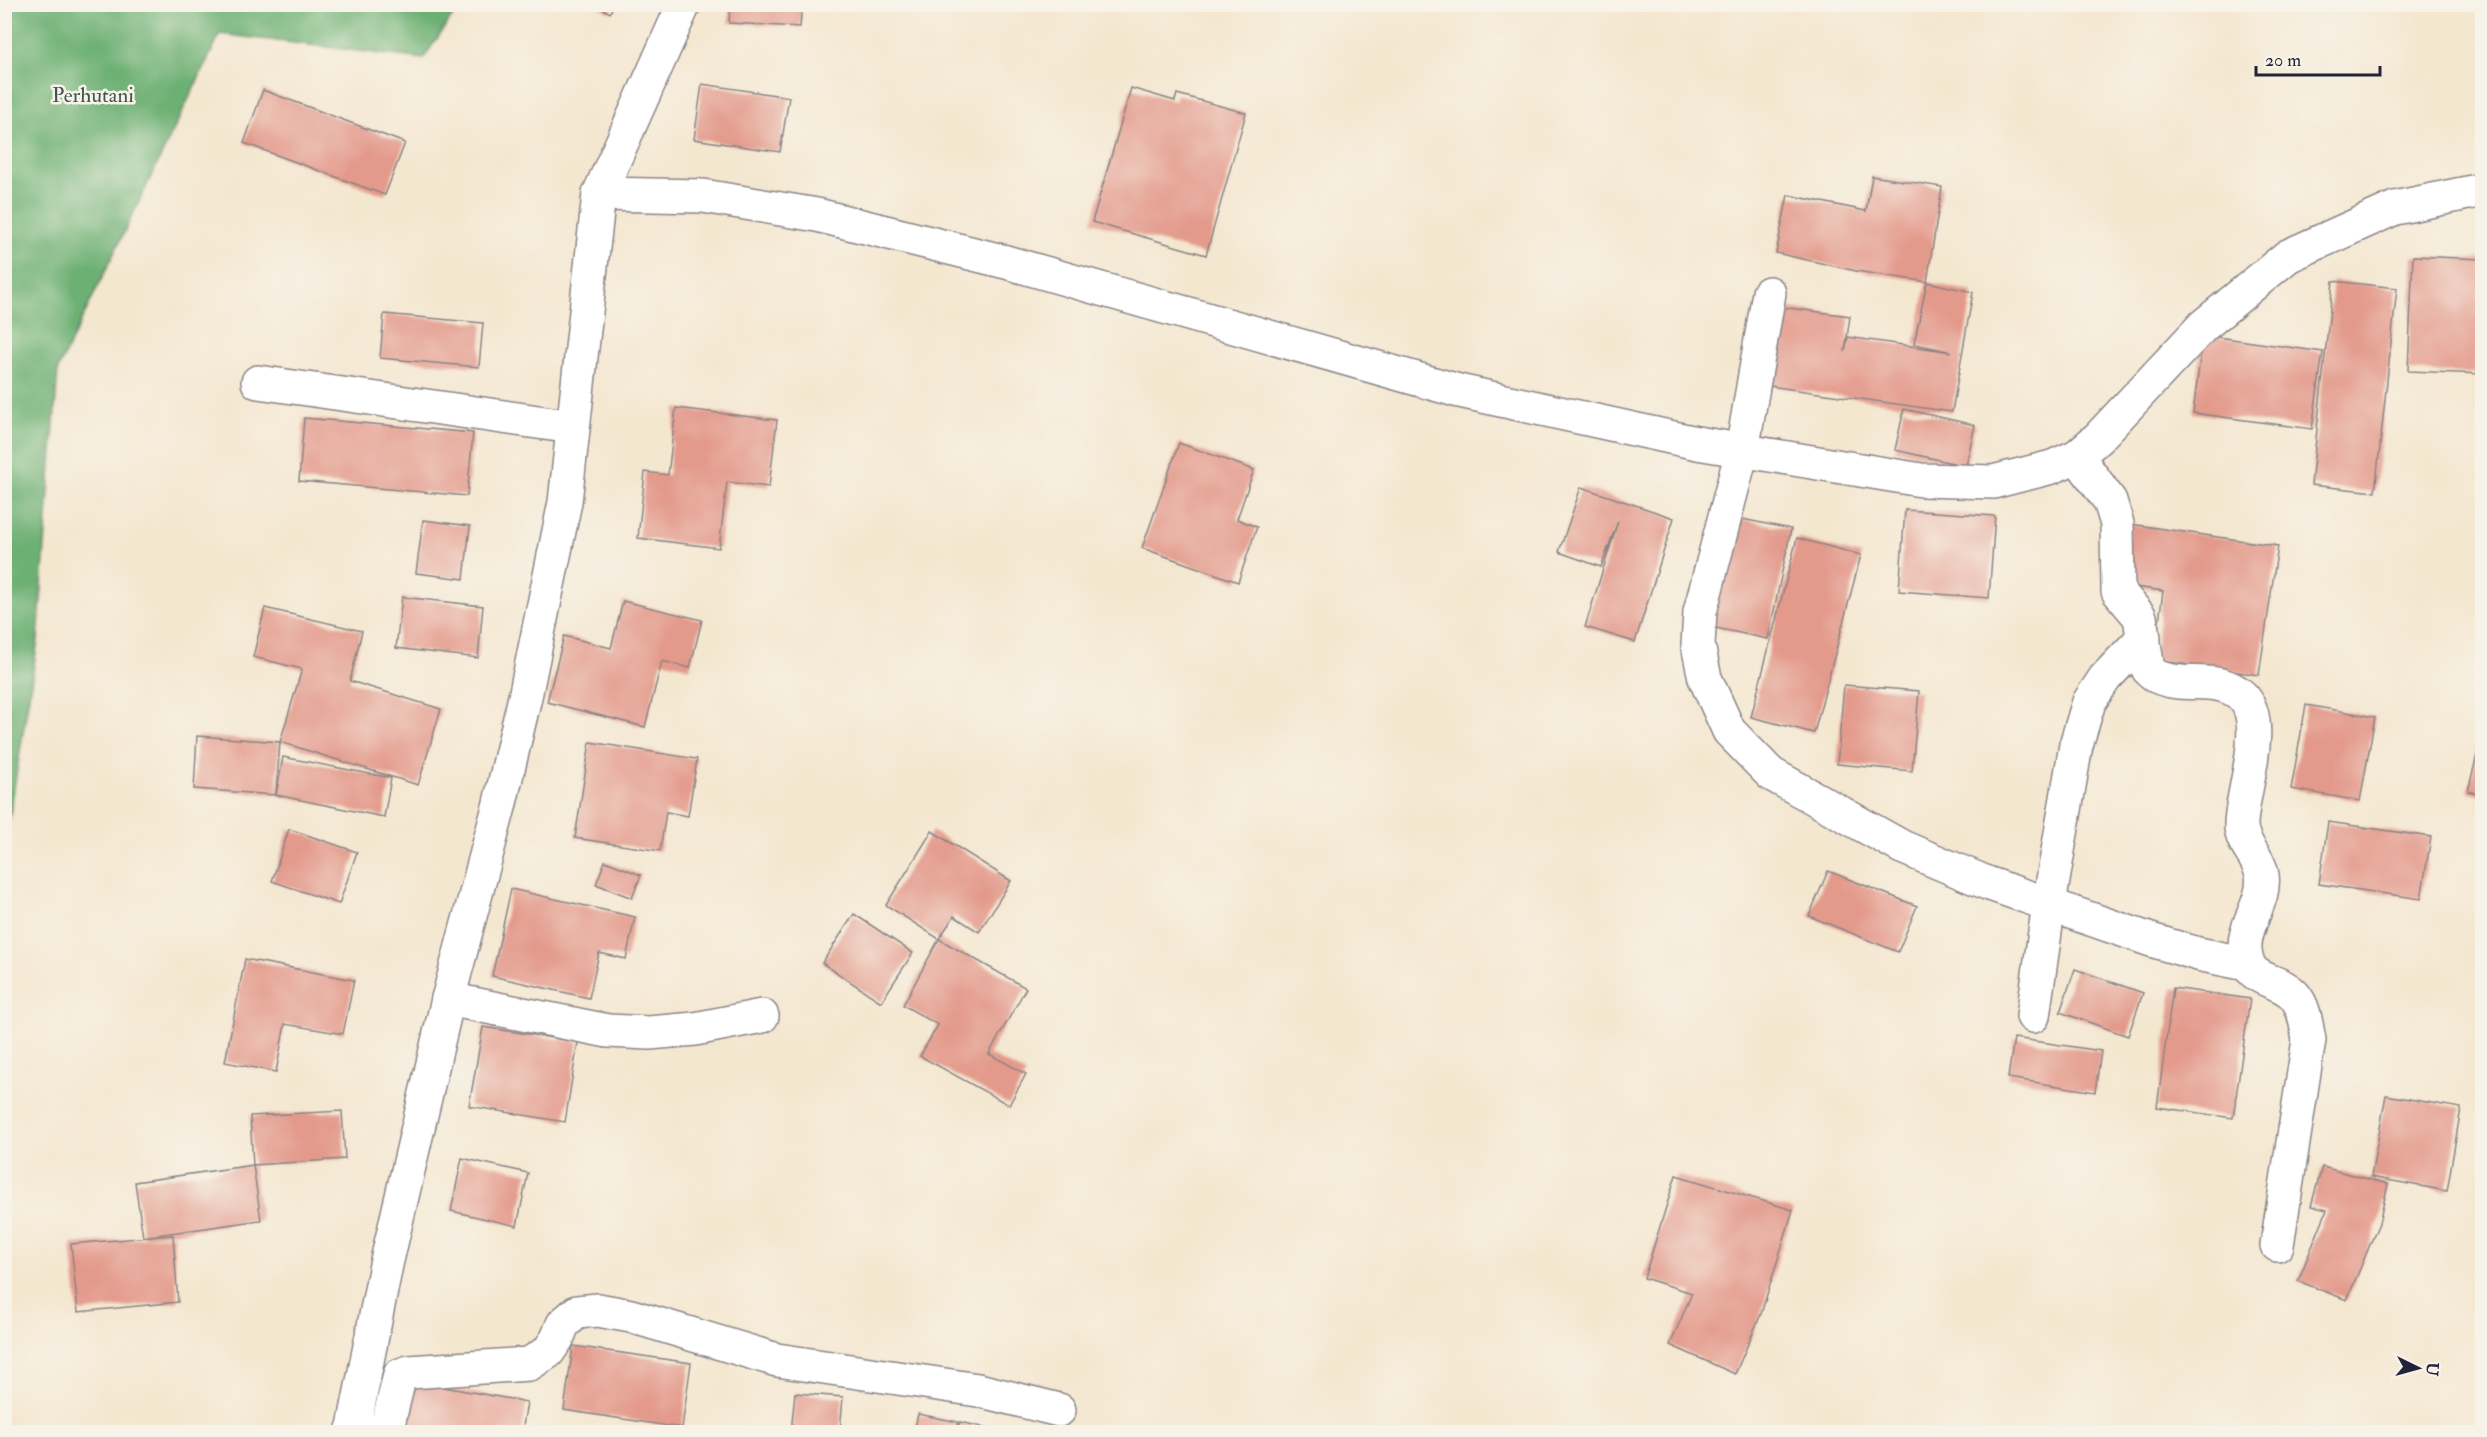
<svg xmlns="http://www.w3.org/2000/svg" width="2487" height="1437" font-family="'IM FELL Double Pica',serif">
<rect width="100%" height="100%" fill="#f7f3e8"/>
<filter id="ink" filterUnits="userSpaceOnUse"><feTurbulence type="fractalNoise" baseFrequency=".0167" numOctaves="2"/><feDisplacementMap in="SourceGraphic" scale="12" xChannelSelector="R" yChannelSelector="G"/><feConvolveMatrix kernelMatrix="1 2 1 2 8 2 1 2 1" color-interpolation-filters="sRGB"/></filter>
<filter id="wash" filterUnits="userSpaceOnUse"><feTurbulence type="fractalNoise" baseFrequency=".008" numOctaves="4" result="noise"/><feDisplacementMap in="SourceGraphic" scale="24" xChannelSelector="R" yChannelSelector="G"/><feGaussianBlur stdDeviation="1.35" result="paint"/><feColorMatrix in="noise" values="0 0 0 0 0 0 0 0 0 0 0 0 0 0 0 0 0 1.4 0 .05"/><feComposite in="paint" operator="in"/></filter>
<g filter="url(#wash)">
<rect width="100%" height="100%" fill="#f4e7d0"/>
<polygon fill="#6db073" stroke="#486957" stroke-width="1.5" points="5,4 460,5 423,59 220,34 58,369 38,640 5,844"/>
<g id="blocks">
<g fill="#e39a8b">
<polygon points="594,4 614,4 610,13"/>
<polygon points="730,4 802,4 800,27 729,23"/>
<polygon points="702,84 789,97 780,152 694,139"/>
<polygon points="1131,88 1175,101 1177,94 1246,113 1206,255 1092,222"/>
<polygon points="263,90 405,143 385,195 244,143"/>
<polygon points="1872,176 1942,187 1927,282 1856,271 1776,253 1788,195 1866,211"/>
<polygon points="2413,256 2482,259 2482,374 2408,371"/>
<polygon points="2333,281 2397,288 2375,492 2311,485"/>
<polygon points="1927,282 1973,292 1952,412 1770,386 1781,307 1850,316 1845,352 1848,337 1952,352 1914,344"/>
<polygon points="384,314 483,323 479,367 380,358"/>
<polygon points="2203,335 2323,352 2312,429 2193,413"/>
<polygon points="676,408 777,420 769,487 727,482 719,548 638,538 645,472 668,475"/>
<polygon points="1904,409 1975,425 1966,466 1895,450"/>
<polygon points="304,418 473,433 467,496 299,481"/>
<polygon points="1179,443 1254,470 1237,519 1257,527 1238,582 1142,548"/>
<polygon points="1581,487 1674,518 1635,642 1585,627 1618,521 1601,567 1559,552"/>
<polygon points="1905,510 1995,516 1989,598 1899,591"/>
<polygon points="1733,517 1791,529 1768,639 1711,627"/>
<polygon points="423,520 470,526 464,579 416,573"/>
<polygon points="2130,524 2278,546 2259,675 2154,660 2163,591 2121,585"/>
<polygon points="1797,538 1861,555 1814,733 1751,717"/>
<polygon points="402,597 483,606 478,658 396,648"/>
<polygon points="623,601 702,620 690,668 662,661 645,727 547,702 564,636 611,648"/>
<polygon points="265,608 362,631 350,681 441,709 418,785 280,742 302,669 253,657"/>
<polygon points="1844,685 1919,691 1912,771 1837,764"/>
<polygon points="2306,705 2375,717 2360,801 2291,789"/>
<polygon points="2482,735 2482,795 2468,791"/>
<polygon points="197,736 280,742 276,795 194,789"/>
<polygon points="590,742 697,759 688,816 666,812 660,851 575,838"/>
<polygon points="283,757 391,778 384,817 276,795"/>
<polygon points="2328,822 2431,837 2421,899 2319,884"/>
<polygon points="289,829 357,852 339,904 272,881"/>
<polygon points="932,831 1011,881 979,932 954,916 939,939 886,905"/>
<polygon points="605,861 641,875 632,898 596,884"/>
<polygon points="1828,871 1917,906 1898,952 1809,916"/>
<polygon points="511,889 635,917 626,959 599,953 589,998 492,976"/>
<polygon points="854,914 913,953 881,1002 822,963"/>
<polygon points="939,939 1026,988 989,1054 1026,1074 1009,1105 920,1056 938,1025 903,1005"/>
<polygon points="245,959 354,980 343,1034 285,1024 276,1072 225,1062"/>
<polygon points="2075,969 2143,993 2128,1036 2060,1012"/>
<polygon points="2173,988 2250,999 2233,1118 2157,1107"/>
<polygon points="483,1027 578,1042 565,1122 469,1106"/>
<polygon points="2014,1038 2101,1051 2095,1092 2008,1078"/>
<polygon points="2386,1095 2461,1108 2447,1191 2371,1177"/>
<polygon points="342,1111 345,1159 253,1165 261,1220 143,1237 135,1182 253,1165 250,1116"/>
<polygon points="462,1158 528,1173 517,1226 451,1211"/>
<polygon points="2322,1167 2388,1184 2379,1223 2347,1300 2298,1281 2327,1210 2311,1206"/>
<polygon points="1676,1175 1793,1210 1761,1314 1735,1374 1670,1345 1692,1293 1644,1278"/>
<polygon points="173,1235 178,1302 78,1312 71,1244"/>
<polygon points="573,1346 691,1363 682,1428 564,1410"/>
<polygon points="405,1380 527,1402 522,1432 396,1432"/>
<polygon points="795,1393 843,1397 840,1432 791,1432"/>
<polygon points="918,1414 958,1422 956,1432 914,1432"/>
<polygon points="960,1422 1004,1432 957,1432"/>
</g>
</g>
</g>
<g filter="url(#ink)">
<use href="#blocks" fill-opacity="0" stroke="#8b8486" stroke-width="1.5"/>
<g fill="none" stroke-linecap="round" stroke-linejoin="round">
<g stroke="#8b8486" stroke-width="36">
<g id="street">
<polyline points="599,194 703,196 817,215 1006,262 1459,391 1697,443 1921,480 1993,482 2052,467 2077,456 2098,438 2203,326 2288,256 2395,208 2482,190"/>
<polyline points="1769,293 1742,451 1700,612 1698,645 1705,678 1729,731 1771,774 1902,847 1987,883 2151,940 2198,954 2247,964"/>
<polyline points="258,382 573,427"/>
<path d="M2077 456 2110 501 2117 524 2118 591 2140 617 2148 669C2151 672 2155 676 2158 677 2184 689 2219 674 2242 696 2269 722 2241 793 2241 825 2241 845 2259 856 2262 875 2266 901 2243 924 2245 950 2247 985 2278 976 2295 996 2305 1008 2306 1025 2309 1040L2277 1245"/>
<polyline points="448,999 608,1031 649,1033 695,1029 762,1016"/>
<polyline points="2033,1016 2049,904 2076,745 2089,702 2105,678 2144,637"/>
<polyline points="353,1429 376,1432 387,1428 400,1375 409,1372 529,1364 548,1352 557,1339 563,1324 577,1312 598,1310 631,1316 777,1360 978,1390 1059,1410"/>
<polyline points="353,1432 386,1265 448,999 499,807 525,697 565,502 599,194 684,4"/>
</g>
</g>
<use href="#street" stroke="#fff" stroke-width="33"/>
</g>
</g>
<g text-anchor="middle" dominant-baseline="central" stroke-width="5" stroke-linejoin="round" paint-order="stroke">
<g font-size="21" fill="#405552" stroke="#f7f3e8">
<text x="93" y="95">Perhutani</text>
</g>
</g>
<rect width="2487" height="1437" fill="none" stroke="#f7f3e8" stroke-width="24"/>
<g transform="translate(2418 1368) rotate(95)" stroke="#f7f3e8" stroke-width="4.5" paint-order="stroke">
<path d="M0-4.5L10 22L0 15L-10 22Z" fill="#22223b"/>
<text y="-9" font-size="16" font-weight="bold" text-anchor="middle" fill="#22223b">U</text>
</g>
<path d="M2256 66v9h124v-9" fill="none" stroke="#22223b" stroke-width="3"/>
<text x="2265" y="66" font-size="18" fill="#22223b" stroke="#f7f3e8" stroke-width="4.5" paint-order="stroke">20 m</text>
</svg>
